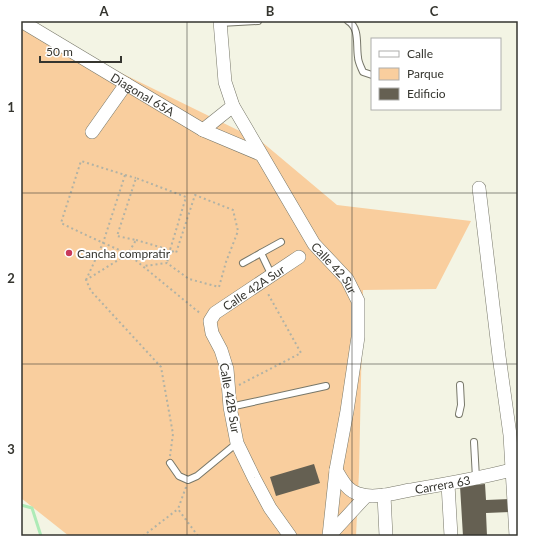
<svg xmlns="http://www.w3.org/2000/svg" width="539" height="557" font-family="Lato,sans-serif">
<rect width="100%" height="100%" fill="#f3f4e4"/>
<polygon fill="#f9ce9e" points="21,24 262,142 337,205 471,221 436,289 363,290 359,472 356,536 69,536 21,498"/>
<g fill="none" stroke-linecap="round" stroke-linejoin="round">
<polyline stroke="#aeebb7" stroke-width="3" points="21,505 32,508 41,536"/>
</g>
<g fill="#656052">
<polygon points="314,464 320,483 276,496 270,477"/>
<polygon points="485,484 486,500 510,499 510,512 486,513 487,536 463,536 460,486"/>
</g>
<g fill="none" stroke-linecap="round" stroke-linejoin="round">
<g stroke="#777769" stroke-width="8">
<g id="lane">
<path d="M348 21C360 28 356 45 358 57 358 62 361 67 363 72L372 75"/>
<polyline points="220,23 258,21"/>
<polyline points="243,263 261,253"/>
<polyline points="272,276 261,253 281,242"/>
<polyline points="230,407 326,386"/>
<polyline points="459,414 461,405 460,385"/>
<polyline points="474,442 476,478"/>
<polyline points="170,463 179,476 188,480 197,476 237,443"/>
</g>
</g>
<g stroke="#777769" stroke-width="14">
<g id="street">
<path id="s1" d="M21 21 203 130 260 154"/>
<path id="s2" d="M220 21 225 82 233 106 314 244 347 279 358 301V337L347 411 336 470 329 536"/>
<polyline points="203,130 233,106"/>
<polyline points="92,132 126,84"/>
<polyline points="479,188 499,356 510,435 516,536"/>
<path id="s3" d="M336 470C342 480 347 491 359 494 374 499 394 493 410 490 446 484 483 478 518 468"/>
<polyline points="448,484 451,536"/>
<polyline points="384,495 386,536"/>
<path id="s4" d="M290 536 270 508 254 478 237 443 230 407 227 369 221 350 212 333 210 321 215 313 299 257"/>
<polyline points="329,536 366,496"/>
</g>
</g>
<g stroke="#b1b2a5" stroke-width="2" stroke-dasharray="2 3" stroke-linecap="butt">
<polyline points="125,175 136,178"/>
<polyline points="136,240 170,250 167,263"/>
<path d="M86 280 103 243 125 175 81 161 61 223C83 234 106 244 128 254L136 240 117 236 136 178 186 197 170 250 176 253 195 195 233 210 238 231 226 262 219 287 189 279 167 263 144 266"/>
<polyline points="239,385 301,353 267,292"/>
<polyline points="170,456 173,434 161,367 91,291 86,280 128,254 201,314"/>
<polyline points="186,487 178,509 198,536"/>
<polyline points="143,536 178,509"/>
</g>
<use href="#lane" stroke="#fff" stroke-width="6"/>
<use href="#street" stroke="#fff" stroke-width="13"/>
</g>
<path fill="none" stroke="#35352f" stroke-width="1" stroke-opacity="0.55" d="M187 21V536M352 21V536M21 193H518M21 364H518"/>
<circle fill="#c8395b" stroke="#fff" stroke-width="1.5" cx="69" cy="253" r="4"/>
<g text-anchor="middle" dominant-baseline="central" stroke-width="4" stroke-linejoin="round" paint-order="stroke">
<g font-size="12" fill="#35352f" stroke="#fff">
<text stroke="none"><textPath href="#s1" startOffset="142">Diagonal 65A</textPath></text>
<text stroke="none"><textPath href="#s2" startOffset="278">Calle 42 Sur</textPath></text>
<text stroke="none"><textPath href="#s4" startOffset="289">Calle 42A Sur</textPath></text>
<text transform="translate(230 398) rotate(80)">Calle 42B Sur</text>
<text stroke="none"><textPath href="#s3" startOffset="119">Carrera 63</textPath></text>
</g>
<g font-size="12" fill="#35352f" stroke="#fff" text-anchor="start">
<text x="77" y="253">Cancha compratir</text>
</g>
</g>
<rect width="539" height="557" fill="none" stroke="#ffffff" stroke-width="44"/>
<rect x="371" y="38" width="130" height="72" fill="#ffffff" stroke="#aeaeac"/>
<rect x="379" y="51" width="20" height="6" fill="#ffffff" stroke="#aeaeac"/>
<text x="407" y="58" font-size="12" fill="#35352f">Calle</text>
<rect x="379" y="68" width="20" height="12" fill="#f9ce9e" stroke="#aeaeac"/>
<text x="407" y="78" font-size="12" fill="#35352f">Parque</text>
<rect x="379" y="88" width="20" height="12" fill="#656052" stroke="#aeaeac"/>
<text x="407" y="98" font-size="12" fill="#35352f">Edificio</text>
<path d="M40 56v6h81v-6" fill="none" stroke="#35352f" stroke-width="2"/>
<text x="46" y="56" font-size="12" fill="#35352f" stroke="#ffffff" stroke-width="3" paint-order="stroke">50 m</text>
<rect x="22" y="22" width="495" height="513" fill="none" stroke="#35352f" stroke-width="1.5"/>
<g font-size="13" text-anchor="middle" font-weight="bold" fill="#35352f">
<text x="104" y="16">A</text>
<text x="270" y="16">B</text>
<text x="434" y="16">C</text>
<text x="11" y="112">1</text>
<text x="11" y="283">2</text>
<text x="11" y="454">3</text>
</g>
</svg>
